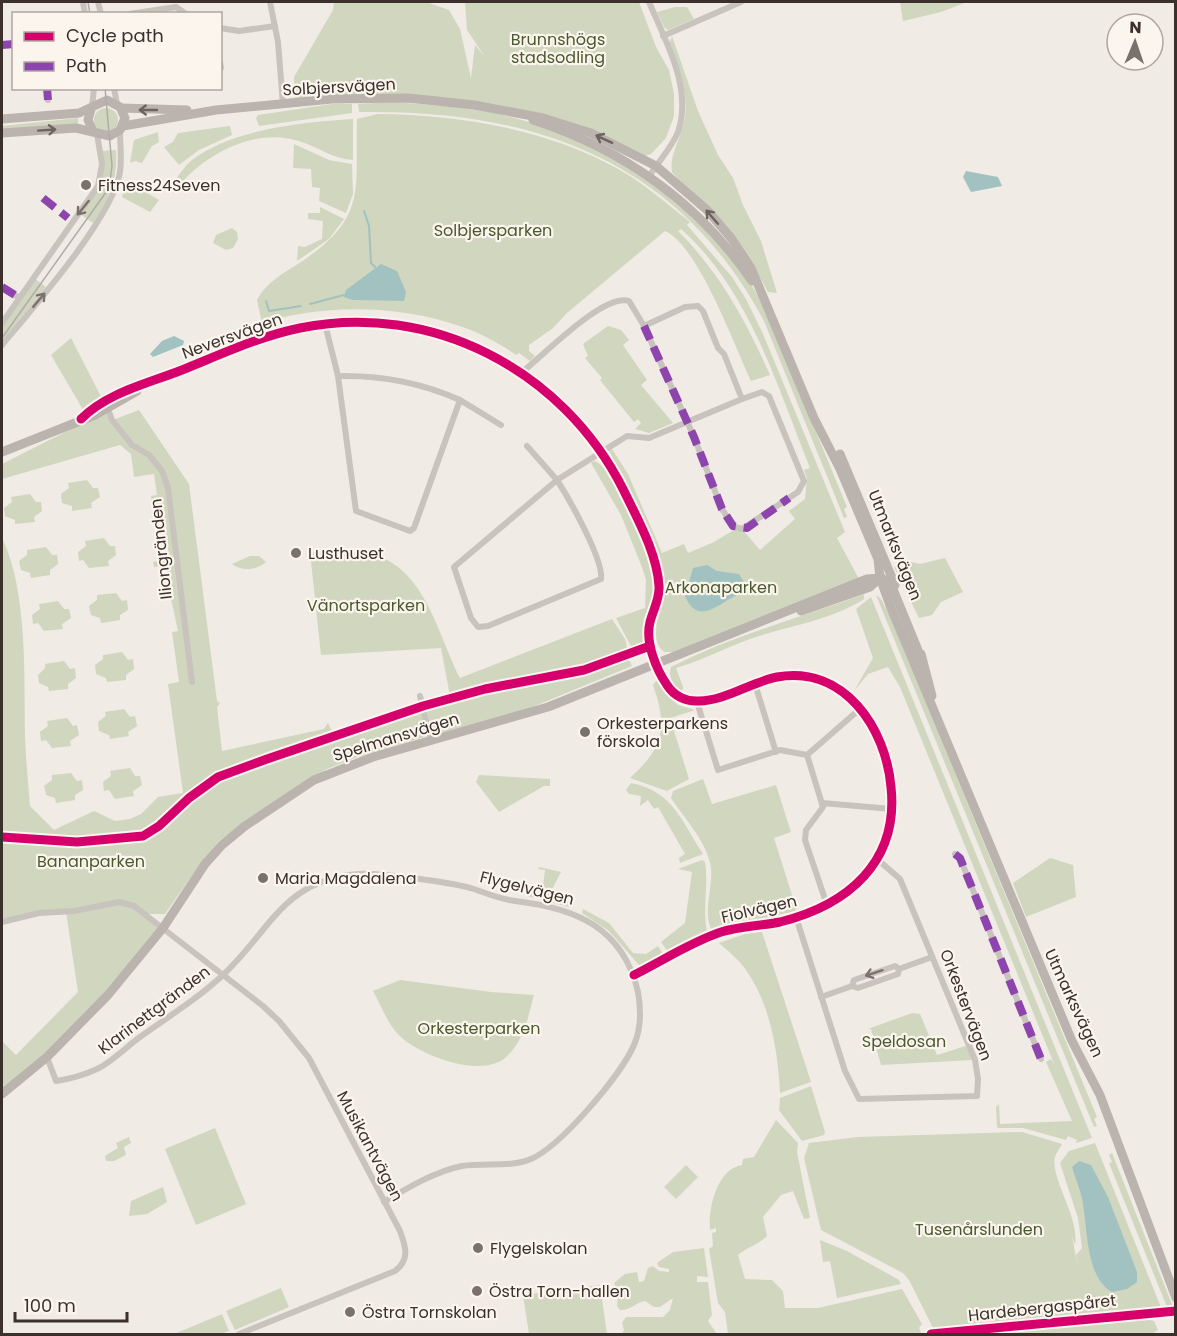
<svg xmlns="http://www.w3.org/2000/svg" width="1177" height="1336" font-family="Poppins,sans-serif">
<rect width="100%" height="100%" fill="#f0ebe5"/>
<g fill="#d1d6bf">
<polygon points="334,2 431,2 429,3 449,10 460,29 471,78 475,45 485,57 467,30 465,2 639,2 656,47 669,70 674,94 674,116 666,138 651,154 645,156 508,108 329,97 295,98 294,77 333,10"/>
<polygon points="900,2 967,2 941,12 903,21"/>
<polygon points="675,7 687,7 694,19 668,30 664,27 657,12"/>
<path d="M672 36 698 111 718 155 733 178 743 205 761 241 777 293 768 292 750 260 672 172C669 154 681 139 684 122 690 96 678 68 669 44Z"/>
<path d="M391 102C422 104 452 106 482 111 587 128 695 195 752 286 768 312 778 341 790 369 809 415 828 461 847 507L844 509 847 517 844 518 764 321C678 160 534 109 359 112L358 104Z"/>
<polygon points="332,104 352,104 352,113 259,126 256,118 258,115"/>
<circle cx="106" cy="120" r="12"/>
<path d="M378 114C460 115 548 129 620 170 646 185 667 204 690 222L687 225 732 277 746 299 763 334 845 532 837 538 859 579 674 652H665C644 641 667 598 663 574L609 450 612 449 628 474 662 553 684 544 688 553 714 542 737 528 742 529 760 550 795 519 789 511 805 499 807 478 804 470 810 468C777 386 749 289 681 229L678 231C720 273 746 321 770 375L751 381C735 347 698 245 665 231L567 313 553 328 529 345V351L535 356 530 361 519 353 516 355C450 306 339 298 262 323L257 300C266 282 284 273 301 262 368 217 355 190 357 119Z"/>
<polygon points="78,118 78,125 2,129 2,126"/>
<path d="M353 119V160C333 159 320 148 302 142 255 125 200 156 173 193L169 189C176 180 183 167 192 160 233 129 303 122 353 119Z"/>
<polygon points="230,126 232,135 199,150 179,165 164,147 173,142 178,133"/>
<polygon points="158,132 159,142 152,146 142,163 135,161 130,163 134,140"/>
<polygon points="294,144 329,160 352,164 353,194 346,213 319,201 320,188 312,187 311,169 293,168"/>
<path d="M116 150C118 179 109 200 93 223L80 214C96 190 106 181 101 151Z"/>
<polygon points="127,181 159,200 150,212 122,197"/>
<polygon points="320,207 344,219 329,239 297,261 298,246 305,247 322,239 323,221 308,219 308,213 320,213"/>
<polygon points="232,228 237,232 238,239 233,248 226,250 213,243 216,235"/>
<polygon points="34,278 46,287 2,341 2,327"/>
<polygon points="608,326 621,330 629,340 623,345 647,380 641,385 673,423 649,433 635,429 641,423 638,419 634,422 600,380 602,378 585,358 588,356 583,344"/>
<path d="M71 338 113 420 139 410 189 484 217 701 220 703 217 707 222 751 324 729 328 723 335 737 421 708 428 736 355 758 327 769 252 816 219 841 202 861 165 914H146L163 928 47 1057 2 1089V1041L16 1055 78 992 66 912 39 913 2 922V538C28 591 24 679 25 737 26 760 28 783 30 806L54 830 94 811 115 821 130 819 141 814 158 797 183 793 168 684 179 682 172 632 178 631 164 566 154 567 153 562 169 559 165 521 154 522 151 496 157 495 154 474 134 477 131 454 120 445 2 479V464L89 420 51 355Z"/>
<path d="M594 461C616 466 655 568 654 591 654 610 642 621 644 644L633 650 616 618 645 608 646 580 642 567 621 515 591 463Z"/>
<polygon points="87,480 93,488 98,488 100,497 91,503 92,508 72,511 72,506 62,503 61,494 69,488 68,483"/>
<polygon points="30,494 36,502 41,502 42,511 34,517 35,522 15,524 15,520 5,516 4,508 12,502 11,497"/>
<polygon points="104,538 110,546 115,546 116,555 108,561 109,566 89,568 83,560 79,561 78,552 86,546 85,541"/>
<polygon points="46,547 52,555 57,555 58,564 50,570 50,575 31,578 30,573 21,570 19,561 27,555 27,550"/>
<path d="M310 552C330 552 352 549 371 554 425 567 438 635 460 678L612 619 625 639 628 652 564 673 450 696 441 648 321 655Z"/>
<path d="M250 556H259L266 562C257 570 242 572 232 564Z"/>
<polygon points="945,558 963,592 941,602 932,615 919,618 894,567 899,565 909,570 898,559 920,564"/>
<polygon points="116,593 122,601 127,600 128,610 120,615 120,620 101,623 100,618 91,615 89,606 97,600 97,595"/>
<path d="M864 594V599C830 621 787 626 750 639 725 648 701 661 676 668L683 687 682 692C673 686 668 677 671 667 733 635 800 618 864 594Z"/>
<polygon points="876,595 881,599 891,618 1097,1117 1094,1119 1097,1126 1094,1127"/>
<polygon points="871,597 1092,1138 1076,1143 1077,1140 1068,1136 1066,1140 1023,1128 998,1128 997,1126 996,1107 999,1104 1000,1124 1072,1121 1046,1062 1051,1059 1055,1066 900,687 888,667 868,674 854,691 873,658 856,609"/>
<polygon points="58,601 64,609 69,609 71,618 62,624 63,629 44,631 38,623 33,624 32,615 40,609 39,604"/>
<polygon points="122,652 128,660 133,659 134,669 126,675 126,680 107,682 106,678 96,674 95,665 103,659 103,655"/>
<polygon points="621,658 628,658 632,666 520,712 433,735 426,706 587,671"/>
<polygon points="64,661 70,669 75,668 76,678 68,684 68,689 49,691 48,687 39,683 38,675 45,668 45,664"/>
<path d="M657 680 664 692 678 705 695 710 670 718 689 779 667 791 630 778C664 747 668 728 653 685Z"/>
<polygon points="124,709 130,717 135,716 137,726 128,732 129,736 110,739 109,735 99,731 98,722 106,716 105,712"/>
<polygon points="67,718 73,726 77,725 79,735 70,741 71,746 52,748 46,740 41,741 40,732 48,726 47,721"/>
<polygon points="130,768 135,776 140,776 142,785 133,791 134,796 115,799 109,790 104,791 103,782 111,776 110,771"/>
<polygon points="71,773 77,781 82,780 83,790 75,795 75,800 56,803 55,798 46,795 44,786 52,780 52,775"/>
<polygon points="479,775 550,779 550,786 544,786 499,812 476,782"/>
<path d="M703 779 712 804 776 785 791 832 774 838 797 911 711 929C703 910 713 888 711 868 708 843 684 818 671 798L673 791Z"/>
<path d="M631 783C673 791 682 822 703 854L680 863 679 858 685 854 658 807 654 809 648 800 640 806 641 796 629 794 626 790Z"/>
<polygon points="1050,858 1073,865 1076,897 1026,917 1013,883"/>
<path d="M702 860 705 862C709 885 702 908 707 932L668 952 661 942 685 923 692 872 678 869Z"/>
<polygon points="539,867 561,872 551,891 573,903 569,907 527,896 527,893 542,894 545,870 538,869"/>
<polygon points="583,909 609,923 633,953 646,954 658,946 663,954 640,966 609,931 582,913"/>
<path d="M762 932 811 1082 780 1093C778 1053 771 1007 748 973 741 961 729 952 719 943L745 934Z"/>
<path d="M400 980 491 992 534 995C528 1017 524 1041 506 1057 482 1080 414 1054 396 1032 386 1020 380 1003 373 991Z"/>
<polygon points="912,1013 920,1014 937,1055 966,1046 972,1060 881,1065 871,1029 868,1029"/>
<polygon points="811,1086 825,1132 824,1135 802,1141 779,1110 780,1098"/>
<path d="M776 1120 798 1143 797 1152 810 1218 804 1219 793 1191 781 1195 763 1217 767 1236C758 1245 747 1247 738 1255L745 1279 772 1280 783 1291 785 1308H818L902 1289 922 1324 919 1328 921 1333 728 1334 725 1312 718 1303 709 1249 713 1246 712 1233 716 1232V1228L710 1230C708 1208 717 1169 742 1165L743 1159 754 1157Z"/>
<polygon points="215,1128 246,1204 196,1225 165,1149"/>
<path d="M1022 1132 1062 1144C1060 1148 1056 1153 1055 1157 1050 1178 1080 1218 1075 1245L1072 1237 1079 1272 1076 1255 1082 1248 1078 1218 1060 1163 1069 1151 1095 1143 1162 1310 934 1330 909 1280 903 1273 821 1230 804 1158 809 1143 858 1137Z"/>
<polygon points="129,1137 131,1143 124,1147 126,1155 114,1161 106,1161 105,1156 118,1148 116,1143"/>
<polygon points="1112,1153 1173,1307 1167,1307 1109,1163 1112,1162 1109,1155"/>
<polygon points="686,1165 698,1177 676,1199 664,1187"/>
<polygon points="163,1187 167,1202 147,1214 129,1216 131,1201"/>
<polygon points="820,1240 847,1251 899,1280 901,1284 837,1298 830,1261 823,1262"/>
<path d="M704 1248 708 1277 697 1276V1282H708L712 1315 708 1321 717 1334H622L624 1330 622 1323 626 1317H663L670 1310 673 1298 660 1307H654L645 1301C636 1302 632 1310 620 1310L617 1306 618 1293 614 1283 625 1274 637 1272 639 1282 644 1281 648 1268 653 1266 659 1271 669 1272V1269L659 1267 657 1263 673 1252Z"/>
<polygon points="600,1285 607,1334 529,1334 523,1295"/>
<polygon points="281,1288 289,1307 235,1330 226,1311"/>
<polygon points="222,1314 229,1331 220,1334 174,1334"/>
<polygon points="1132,1316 1154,1321 1158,1330 1153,1333 931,1334"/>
</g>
<g fill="#a1c2c1">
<polygon points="966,171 998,177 1002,186 971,192 963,177"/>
<polygon points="381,264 397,271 406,292 404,301 353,300 344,297 346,290"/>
<polygon points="174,336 184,341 183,345 153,357 150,354 162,341"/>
<path d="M707 565 717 571 739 574 745 584 742 593C721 600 699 629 685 596L693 568Z"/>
<path d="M1079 1161 1091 1165 1108 1197 1137 1272V1282L1127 1289 1112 1292C1085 1277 1088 1227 1082 1199 1080 1188 1075 1178 1072 1167Z"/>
</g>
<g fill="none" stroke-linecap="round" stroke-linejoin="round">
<g stroke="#a1c2c1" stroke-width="2">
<polyline points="364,211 369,226 371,263 375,267"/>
<polyline points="266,301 269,311 301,306"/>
<polyline points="310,304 344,295"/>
</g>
<g stroke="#c9c3be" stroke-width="6">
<polyline points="83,2 85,14"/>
<polyline points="98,2 101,14"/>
<polyline points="270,2 278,42 283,105"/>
<path d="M649 2C665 40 693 88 678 132 672 147 659 161 650 175"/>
<polyline points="129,14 176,7 186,14"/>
<polyline points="220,28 239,31 275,26"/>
<polyline points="663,36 741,2"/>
<polyline points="2,45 14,44"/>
<polyline points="220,62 221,68"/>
<polyline points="47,88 48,100"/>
<polyline points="114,88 117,104"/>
<polyline points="92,107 94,88"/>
<polyline points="2,287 18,297"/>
<polyline points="2,323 98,186 102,164 97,134"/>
<path d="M325 324 338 376C382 375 420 382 460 400L414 528 410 531 356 511 338 376"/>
<polyline points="644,326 694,437 722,509 733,526 742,529 798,492 804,481 769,396 762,392 742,399"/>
<path d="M2 345C33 308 113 217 120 172 122 159 120 144 120 130"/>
<path d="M522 372C543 356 603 293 629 301L644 326 685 307 698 306 703 311 718 348 724 354 742 399 649 438 627 436 557 480C568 497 604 560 601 579L488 626 478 627 471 618 454 567 557 480 527 446"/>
<polyline points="460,400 501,425"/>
<polyline points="107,406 112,420 132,445 149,455 162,471 168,488 192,682"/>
<polyline points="755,684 776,752"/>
<polyline points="420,696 431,740"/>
<polyline points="697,702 718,770 780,750 807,755 823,807 806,830 805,840 827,905"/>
<polyline points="807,755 861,708"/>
<polyline points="822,803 892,809"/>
<polyline points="955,854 960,858 1041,1059"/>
<polyline points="796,917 845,1071 859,1099 977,1096 978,1079 975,1060 900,879 877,859"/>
<path d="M2 922 39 913 74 911 119 902 134 906 263 1006 279 1021 309 1058 400 1231C406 1247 410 1260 395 1271L239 1334"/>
<path d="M634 975C663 961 693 940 724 931 743 926 763 926 782 921 849 903 899 863 891 787 885 724 841 661 770 679 743 686 711 708 683 699 668 694 662 676 656 663"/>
<polyline points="852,986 854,980 895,966 899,969 932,957"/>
<polyline points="821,997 852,986 858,988 898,974 899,969"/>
<path d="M47 1057 56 1081C70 1079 84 1075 97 1069 112 1062 126 1047 140 1037 169 1016 199 998 225 973 271 929 284 880 358 874 377 872 456 883 474 889 488 894 500 899 515 901 575 908 623 927 638 992 641 1009 641 1029 634 1045 621 1075 561 1146 531 1159 510 1168 484 1162 462 1166 436 1171 407 1188 384 1202"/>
</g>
<g stroke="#bab3ae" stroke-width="9">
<polyline points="121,108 187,110"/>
<polyline points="91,109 88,120 93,131"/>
<polyline points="2,119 79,113 107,100 120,107 125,118 120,130 110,136 76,128 2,133"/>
<path d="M533 120C623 149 699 203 752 281"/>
<polyline points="123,126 216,110 332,99 408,98 474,105 543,118 591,133 656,166 707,210 731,238 751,268 814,418 840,469 878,559 880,578 891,608 1072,1041 1100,1095 1176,1298"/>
<path d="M81 419C108 392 147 384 182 370 210 359 237 346 266 337 360 307 468 324 543 389 565 408 587 427 603 452 622 482 659 553 660 589 660 598 655 607 652 615 646 632 651 646 656 663"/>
<polyline points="2,452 95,415 137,391"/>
<polyline points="840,454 895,585"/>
<polyline points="801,611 870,587 881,577"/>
<polyline points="921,654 932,696"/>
<polyline points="2,1094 47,1057 108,995 163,928 205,864 222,845 245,826 314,780 373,757 548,707 867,579 880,578 890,582 922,660"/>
</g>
<g stroke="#b1aca8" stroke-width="1.5">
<polyline points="88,2 90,14"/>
<polyline points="2,338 109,188 112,166 105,88"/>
</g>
<g stroke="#8e44ad" stroke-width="8" stroke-dasharray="15 8" stroke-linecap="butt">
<polyline points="2,45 14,44"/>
<polyline points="47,88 48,100"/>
<polyline points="43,198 68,218"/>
<polyline points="2,287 18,297"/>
<polyline points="644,326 694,437 722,509 733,526 747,528 789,498"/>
<polyline points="955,854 960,858 1041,1059"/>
</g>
<g stroke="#fbf5ee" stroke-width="13">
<g id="cycleway">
<path d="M81 419C109 391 151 383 187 368 224 353 261 336 300 328 431 301 563 370 623 489 637 518 657 553 659 586 660 599 653 610 650 622 645 642 656 669 667 685 674 696 686 702 699 701 725 701 751 682 777 677 845 665 886 729 891 787 899 862 848 905 780 922 760 926 740 926 721 932 691 942 662 961 634 975"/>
<polyline points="2,837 77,842 143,836 159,826 189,798 218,777 267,759 423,706 485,689 584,670 650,646"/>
<polyline points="931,1334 1176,1311"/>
</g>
</g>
<use href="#cycleway" stroke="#d6006c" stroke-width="9"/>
</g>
<defs><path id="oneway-shaft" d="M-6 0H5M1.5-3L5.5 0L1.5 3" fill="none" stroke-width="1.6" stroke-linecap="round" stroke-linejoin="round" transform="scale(1.5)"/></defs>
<g stroke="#6e645f">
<use href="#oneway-shaft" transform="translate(148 110) rotate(180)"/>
<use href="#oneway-shaft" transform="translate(47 130) rotate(-4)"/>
<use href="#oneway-shaft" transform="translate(604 139) rotate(-155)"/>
<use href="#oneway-shaft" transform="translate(712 217) rotate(-131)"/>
</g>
<g stroke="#7b726d">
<use href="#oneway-shaft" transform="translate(83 208) rotate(129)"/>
<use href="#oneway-shaft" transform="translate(39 300) rotate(-50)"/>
<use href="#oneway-shaft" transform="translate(874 973) rotate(162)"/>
</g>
<g fill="#7a716c" stroke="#fbf5ee" stroke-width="2">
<circle cx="86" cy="185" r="6"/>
<circle cx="296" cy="553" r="6"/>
<circle cx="585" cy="732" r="6"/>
<circle cx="263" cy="878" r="6"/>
<circle cx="478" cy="1248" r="6"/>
<circle cx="477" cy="1291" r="6"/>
<circle cx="350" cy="1312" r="6"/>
</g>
<g text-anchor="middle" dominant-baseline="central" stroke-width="4.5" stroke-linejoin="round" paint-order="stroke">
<g font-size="16" fill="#4a5a2e" stroke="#fbf5ee">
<text x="558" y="39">Brunnshögs<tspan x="558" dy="18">stadsodling</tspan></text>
<text x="493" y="230">Solbjersparken</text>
<text x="721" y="587">Arkonaparken</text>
<text x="366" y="605">Vänortsparken</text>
<text x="91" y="861">Bananparken</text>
<text x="479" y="1028">Orkesterparken</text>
<text x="904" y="1041">Speldosan</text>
<text x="979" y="1229">Tusenårslunden</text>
</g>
<g font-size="16" fill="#3b302b" stroke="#fbf5ee">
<text transform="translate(339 87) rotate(-3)">Solbjersvägen</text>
<text transform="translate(232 336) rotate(-20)">Neversvägen</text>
<text transform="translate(895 545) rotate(68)">Utmarksvägen</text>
<text transform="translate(161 549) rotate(-96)">Iliongränden</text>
<text transform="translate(396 737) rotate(-17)">Spelmansvägen</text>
<text transform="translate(527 888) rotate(14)">Flygelvägen</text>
<text transform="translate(759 909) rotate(-13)">Fiolvägen</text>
<text transform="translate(1074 1003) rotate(65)">Utmarksvägen</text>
<text transform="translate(966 1005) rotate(69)">Orkestervägen</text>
<text transform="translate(154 1010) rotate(-37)">Klarinettgränden</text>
<text transform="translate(370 1146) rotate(62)">Musikantvägen</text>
<text transform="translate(1042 1308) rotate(-6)">Hardebergaspåret</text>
</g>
<g font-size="16" fill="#3b302b" stroke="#fbf5ee" text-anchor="start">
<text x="98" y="185">Fitness24Seven</text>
<text x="308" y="553">Lusthuset</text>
<text x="597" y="723">Orkesterparkens<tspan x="597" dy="18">förskola</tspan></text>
<text x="275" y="878">Maria Magdalena</text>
<text x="490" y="1248">Flygelskolan</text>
<text x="489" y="1291">Östra Torn-hallen</text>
<text x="362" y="1312">Östra Tornskolan</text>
</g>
</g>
<rect width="1177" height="1336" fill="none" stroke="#3b302b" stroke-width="6"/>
<rect x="12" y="12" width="210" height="78" fill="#fbf5ee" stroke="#aea6a0" stroke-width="1.5"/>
<rect x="24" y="32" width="30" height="9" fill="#d6006c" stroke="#aea6a0" stroke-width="1.5"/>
<text x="66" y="42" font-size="18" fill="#3b302b">Cycle path</text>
<rect x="24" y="62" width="30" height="9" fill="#8e44ad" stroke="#aea6a0" stroke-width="1.5"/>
<text x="66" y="72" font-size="18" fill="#3b302b">Path</text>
<g transform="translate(1135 42) rotate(2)"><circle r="28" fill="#fbf5ee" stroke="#aea6a0" stroke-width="1.5"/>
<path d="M0-4.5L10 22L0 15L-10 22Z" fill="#7a716c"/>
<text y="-9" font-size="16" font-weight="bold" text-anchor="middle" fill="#3b302b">N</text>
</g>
<path d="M15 1312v9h112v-9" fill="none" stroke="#3b302b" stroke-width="3"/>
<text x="24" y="1312" font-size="18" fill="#3b302b" stroke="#fbf5ee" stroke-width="4.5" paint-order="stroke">100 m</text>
</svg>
